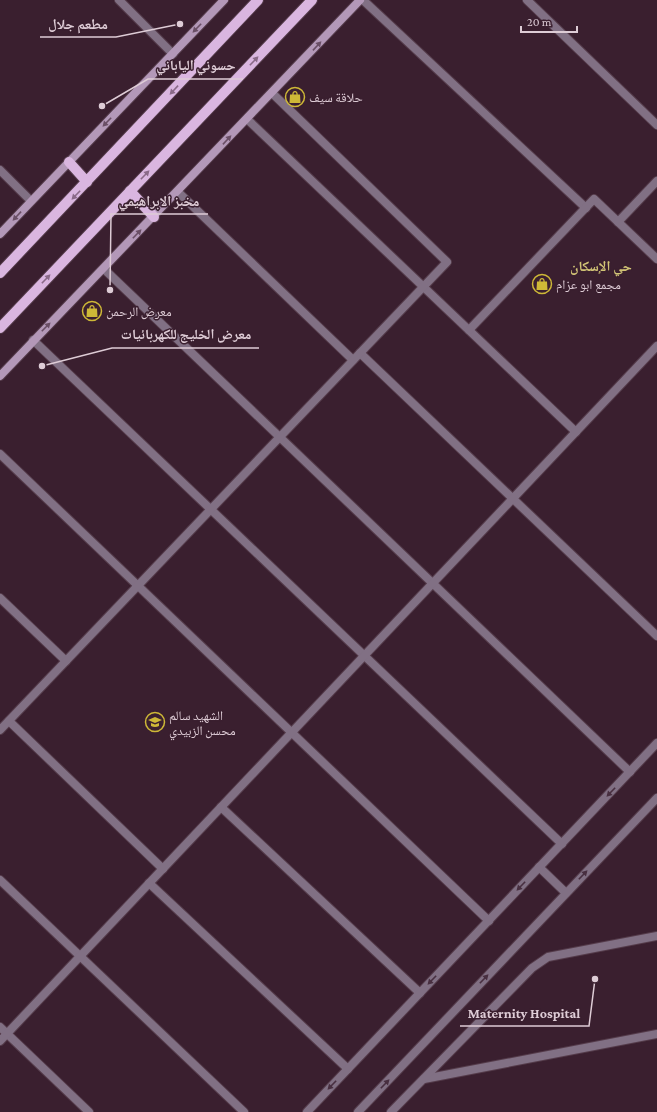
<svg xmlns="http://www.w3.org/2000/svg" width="657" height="1112" font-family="'Crimson Pro','Noto Naskh Arabic',serif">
<rect width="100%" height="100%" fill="#3a1f2f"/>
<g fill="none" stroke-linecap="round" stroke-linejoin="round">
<g stroke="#543b4a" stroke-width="10">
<g id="lane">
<polyline points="424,1079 657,1034"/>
<polyline points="391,1112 532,968 548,957 657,936"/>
</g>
</g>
<g stroke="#543b4a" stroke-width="10">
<g id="street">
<polyline points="119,0 173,54"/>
<polyline points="363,0 586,208"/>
<polyline points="527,0 657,125"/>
<polyline points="247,119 576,432"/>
<polyline points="0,170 31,201"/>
<polyline points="178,192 353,360"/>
<polyline points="618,222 657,181"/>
<polyline points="104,269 630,772"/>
<polyline points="469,330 594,199 657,259"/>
<polyline points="33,340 562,844"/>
<polyline points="360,353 657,636"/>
<polyline points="0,454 489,921"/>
<polyline points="0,598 66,661"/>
<polyline points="9,721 163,869"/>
<polyline points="0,730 447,262 272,93"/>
<polyline points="221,807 420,993"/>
<polyline points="539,867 566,893"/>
<polyline points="0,880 244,1112"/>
<polyline points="149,883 348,1069"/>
<polyline points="0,1027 89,1112"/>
<polyline points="0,1041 657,346"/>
<polyline points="307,1112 657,743"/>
<polyline points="358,1112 657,798"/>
</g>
</g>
<g stroke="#543b4a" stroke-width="10">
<g id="secondary">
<polyline points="0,234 224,0"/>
<polyline points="0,376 360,0"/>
</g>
</g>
<g stroke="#543b4a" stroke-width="12">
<g id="primary">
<polyline points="69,162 87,182"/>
<polyline points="130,191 154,217"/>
<polyline points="0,273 258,0"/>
<polyline points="0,328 312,0"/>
</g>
</g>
<use href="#lane" stroke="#817084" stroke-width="8"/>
<use href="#street" stroke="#817084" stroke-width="8"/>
<use href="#secondary" stroke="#b398b8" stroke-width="8"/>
<use href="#primary" stroke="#dab6e0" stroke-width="10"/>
</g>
<defs><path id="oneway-solid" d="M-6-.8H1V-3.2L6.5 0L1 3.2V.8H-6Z"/></defs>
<g fill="#6a4f66">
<use href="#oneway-solid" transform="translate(197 28) rotate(134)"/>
<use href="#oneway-solid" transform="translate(317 46) rotate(-47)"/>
<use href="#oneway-solid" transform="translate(107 122) rotate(134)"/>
<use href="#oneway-solid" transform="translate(227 140) rotate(-47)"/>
<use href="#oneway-solid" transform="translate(17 216) rotate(133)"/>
<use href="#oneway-solid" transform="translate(137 234) rotate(-46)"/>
<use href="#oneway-solid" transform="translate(46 327) rotate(-45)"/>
</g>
<g fill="#8a6a88">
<use href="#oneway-solid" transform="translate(254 61) rotate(-46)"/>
<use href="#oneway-solid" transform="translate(174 90) rotate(133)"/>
<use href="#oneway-solid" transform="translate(145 175) rotate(-46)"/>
<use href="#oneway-solid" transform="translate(76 195) rotate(134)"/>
<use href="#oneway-solid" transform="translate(46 279) rotate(-46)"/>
</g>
<g fill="#482f40">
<use href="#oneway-solid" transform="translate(611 792) rotate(134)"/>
<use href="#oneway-solid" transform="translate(583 875) rotate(-46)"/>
<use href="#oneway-solid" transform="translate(521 886) rotate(134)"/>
<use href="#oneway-solid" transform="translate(484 979) rotate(-46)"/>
<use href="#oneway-solid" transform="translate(432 980) rotate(134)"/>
<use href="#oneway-solid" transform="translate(385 1084) rotate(-46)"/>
<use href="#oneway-solid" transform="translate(332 1085) rotate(134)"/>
</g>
<defs>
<g id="shop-ring" transform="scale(1)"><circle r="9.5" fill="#3a1f2f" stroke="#ceb837" stroke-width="1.5"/><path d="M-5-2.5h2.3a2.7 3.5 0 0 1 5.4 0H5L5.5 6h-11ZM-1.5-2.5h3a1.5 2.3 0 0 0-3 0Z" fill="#ceb837"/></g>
<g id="school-ring" transform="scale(1)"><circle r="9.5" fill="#3a1f2f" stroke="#ceb837" stroke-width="1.5"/><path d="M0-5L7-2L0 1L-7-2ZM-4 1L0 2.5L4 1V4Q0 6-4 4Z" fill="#ceb837"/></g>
</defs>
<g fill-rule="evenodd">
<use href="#shop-ring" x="295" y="97"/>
<use href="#shop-ring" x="542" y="284"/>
<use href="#shop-ring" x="92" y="311"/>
<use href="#school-ring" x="155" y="722"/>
</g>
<g text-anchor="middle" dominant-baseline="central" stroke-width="3" stroke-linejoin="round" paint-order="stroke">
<g font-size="13" fill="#deccd6" stroke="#3a1f2f" text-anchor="start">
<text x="309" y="97">حلاقة سيف</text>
<text x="556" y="284">مجمع ابو عزام</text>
<text x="106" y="311">معرض الرحمن</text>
<text x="169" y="715">الشهيد سالم<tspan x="169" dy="15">محسن الزبيدي</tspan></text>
</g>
<g font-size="14" font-weight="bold" fill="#d2c476" stroke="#3a1f2f">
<text x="601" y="266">حي الإسكان</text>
</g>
</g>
<path fill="none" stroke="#deccd6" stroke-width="1.5" d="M180 24L116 37H40M102 106L148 79H243M110 290L111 214H208M42 366L112 348H259M595 979L589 1026H460"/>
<g fill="#deccd6" stroke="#3a1f2f" stroke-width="1.5">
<circle cx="180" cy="24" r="4"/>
<circle cx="102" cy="106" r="4"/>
<circle cx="110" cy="290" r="4"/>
<circle cx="42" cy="366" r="4"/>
<circle cx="595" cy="979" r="4"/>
</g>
<g font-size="14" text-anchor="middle" font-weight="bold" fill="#deccd6" stroke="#3a1f2f" stroke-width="3" stroke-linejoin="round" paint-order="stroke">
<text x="78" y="29">مطعم جلال</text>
<text x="196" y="70">حسوني الياباني</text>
<text x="159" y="206">مخبز الابراهيمي</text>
<text x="186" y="339">معرض الخليج للكهربائيات</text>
<text x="524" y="1018">Maternity Hospital</text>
</g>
<path d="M521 26v6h56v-6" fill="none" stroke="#deccd6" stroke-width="2"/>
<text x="527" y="26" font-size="12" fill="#deccd6" stroke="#3a1f2f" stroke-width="3" paint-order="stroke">20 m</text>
</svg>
